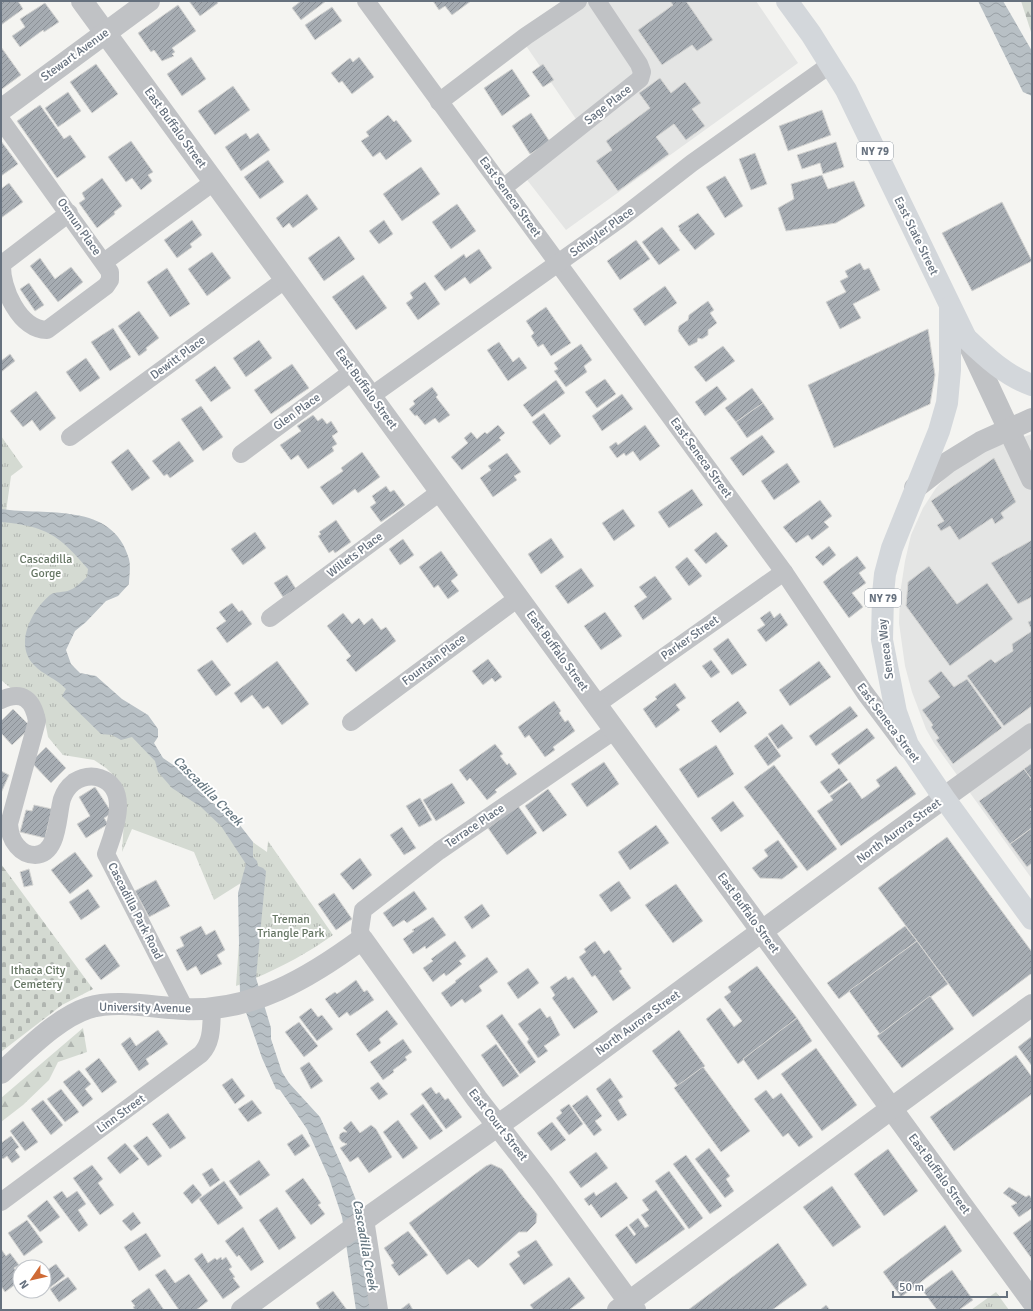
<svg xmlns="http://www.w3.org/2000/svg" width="1033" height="1311" font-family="Signika,sans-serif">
<defs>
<pattern id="grass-tufts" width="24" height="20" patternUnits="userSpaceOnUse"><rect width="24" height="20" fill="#d4dad2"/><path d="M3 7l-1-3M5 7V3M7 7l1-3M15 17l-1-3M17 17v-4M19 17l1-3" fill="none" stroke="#b0b5b0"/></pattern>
<pattern id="forest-firs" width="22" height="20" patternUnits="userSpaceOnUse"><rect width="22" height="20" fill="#d4dad2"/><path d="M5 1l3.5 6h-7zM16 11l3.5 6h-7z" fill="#b0b5b0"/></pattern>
<pattern id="cemetery-stones" width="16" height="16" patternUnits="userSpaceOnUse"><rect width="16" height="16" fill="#d4dad2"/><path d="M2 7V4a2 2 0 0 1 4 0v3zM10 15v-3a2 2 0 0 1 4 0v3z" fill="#b0b5b0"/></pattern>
<pattern id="water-waves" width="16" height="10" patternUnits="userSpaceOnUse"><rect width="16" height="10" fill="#b8c0c5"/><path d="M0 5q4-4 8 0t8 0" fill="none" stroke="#99a0a5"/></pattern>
<pattern id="building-hatch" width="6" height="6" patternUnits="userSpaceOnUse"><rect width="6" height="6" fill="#a6acb2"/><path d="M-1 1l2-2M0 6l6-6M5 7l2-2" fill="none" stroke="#8b9096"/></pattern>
</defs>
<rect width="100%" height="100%" fill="#f4f4f1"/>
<g fill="#e4e5e4">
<polygon points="567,1 756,1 798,63 566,230 517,167 578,122 518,34"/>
<polygon points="1032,434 1032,879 934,743 926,729 912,692 905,666 899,623 900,594 905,561 911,535 923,508 936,488 950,472 989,449"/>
</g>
<g fill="url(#grass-tufts)">
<path d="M1 436 23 467 11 476 6 512H38L111 547 46 647 173 774 231 827 267 852 268 841 333 935C304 956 270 973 236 986L241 914 252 876 214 900 194 852 132 829 122 852 125 804 120 782 106 768 94 760 63 755 48 737 44 716 1 680Z"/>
<polygon points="996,1292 1009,1310 971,1310"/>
</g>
<g fill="url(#forest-firs)">
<polygon points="1021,1 1032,1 1032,35"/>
<polygon points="83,1028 87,1052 58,1062 49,1080 23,1105 1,1122 1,1098"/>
</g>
<polygon fill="url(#cemetery-stones)" points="1,864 93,989 62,1005 1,1052"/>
<g fill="url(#water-waves)">
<polygon points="978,1 1003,1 1032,51 1032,96 1023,92"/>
<path d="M1 509C46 516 113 501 129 559 131 567 129 577 129 584L118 596 106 601 86 622 75 631 66 650 71 664 80 673 96 676 122 699 148 715 158 729V737L154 743 163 758 182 771 210 802 228 810 253 842V857L257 861 258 866 263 868 266 871 256 978 271 1028V1039L282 1072 289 1083 320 1117 346 1175 358 1205 372 1310H356L342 1217 329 1178 307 1129 280 1090 276 1089 262 1058 240 995 238 893 246 864 221 826 201 807 172 788 158 772 155 761 132 737 121 740 112 735 101 734 62 696 66 689C56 678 43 675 34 665 14 645 31 611 50 595 55 591 64 593 70 590 76 588 82 581 87 577L88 569C59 535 46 526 1 522Z"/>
</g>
<g fill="url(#building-hatch)" stroke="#d5d5d3">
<polygon points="1,1 18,1 23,9 1,25"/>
<polygon points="189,1 217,1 218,3 200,16"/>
<polygon points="301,1 326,1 301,20 292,8"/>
<polygon points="433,1 471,1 452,15 445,6 439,10"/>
<polygon points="670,1 686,1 713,40 697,51 692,45 662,65 638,30 673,5"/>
<polygon points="45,3 59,22 44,32 43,30 20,47 12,36 25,27 20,19"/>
<polygon points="178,5 196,31 172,48 175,52 172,54 174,56 162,61 154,50 151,52 138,33"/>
<polygon points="332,7 342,21 315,40 305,25"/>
<polygon points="1,47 21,75 2,89 1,88"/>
<polygon points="191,57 206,79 182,96 167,74"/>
<polygon points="359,57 374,77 352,94 342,81 339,83 331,73 350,58 353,62"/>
<polygon points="96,64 118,94 92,113 70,82"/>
<polygon points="543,64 554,80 543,87 532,72"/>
<polygon points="512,69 530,96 502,116 484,88"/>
<polygon points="660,78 671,93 685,82 701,103 692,109 705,126 686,140 674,124 656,137 669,154 618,191 596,161 612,150 606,141 650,108 639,93"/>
<polygon points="233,86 250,110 215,135 198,111"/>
<polygon points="68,92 81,111 58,127 45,108"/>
<polygon points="40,105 64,139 70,135 86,157 57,178 17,121"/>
<polygon points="822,110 831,135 788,151 779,126"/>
<polygon points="531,113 550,142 530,154 512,126"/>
<polygon points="388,115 394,122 396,120 412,141 386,160 380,152 373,157 361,141 369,136 366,132"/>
<polygon points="246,133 250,139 258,133 270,150 241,171 225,147"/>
<polygon points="1,141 18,164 1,176"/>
<polygon points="131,141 153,172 148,175 152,181 141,190 132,178 126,182 108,157"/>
<polygon points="836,142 844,167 823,174 820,163 802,169 797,155"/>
<polygon points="755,153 767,184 751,190 739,159"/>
<polygon points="268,160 284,182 260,199 244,177"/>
<polygon points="421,167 440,194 402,221 383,194"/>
<polygon points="822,175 828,189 854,181 865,206 836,223 786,231 778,208 794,199 791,184"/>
<polygon points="725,176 743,206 725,218 706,187"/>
<polygon points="102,178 122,206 114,212 115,214 97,228 79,203 85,199 82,193"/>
<polygon points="9,183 23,202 1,218 1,189"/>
<polygon points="307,194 318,209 293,228 289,223 283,228 276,218"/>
<polygon points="1002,202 1032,261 972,291 942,233"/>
<polygon points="457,204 476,231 451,249 432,222"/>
<polygon points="698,213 715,234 695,250 679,230 680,229 678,226"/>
<polygon points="192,220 202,235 190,244 192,247 177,258 164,240"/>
<polygon points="384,220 393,234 379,244 369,231"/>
<polygon points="662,227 680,250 659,265 642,242"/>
<polygon points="339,236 355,259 324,281 308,258"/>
<polygon points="636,240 650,259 620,280 607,261"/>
<polygon points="479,249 492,268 470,284 465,277 445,291 434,276 464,254 466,258"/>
<polygon points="212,252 231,278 207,296 188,269"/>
<polygon points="40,258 55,279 71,267 83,282 58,302 30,266"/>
<polygon points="860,263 864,270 869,268 880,290 853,304 861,318 840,329 826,302 846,292 840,281 848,277 845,271"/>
<polygon points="167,268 190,304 170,317 147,282"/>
<polygon points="363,275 387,308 356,330 332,297"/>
<polygon points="425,282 440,304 418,320 406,303 413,298 410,293"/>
<polygon points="29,283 44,305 35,311 20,289"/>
<polygon points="665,286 677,303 645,326 633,309"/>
<polygon points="708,301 714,310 710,313 717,323 708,330 708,335 702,339 698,338 697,342 689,346 678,331 679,326 688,320 689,315"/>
<polygon points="546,307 571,343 551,356 543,344 538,347 531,336 534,333 526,321"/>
<polygon points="139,311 159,338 146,348 147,350 139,356 118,326"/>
<polygon points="113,328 131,357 110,371 91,342"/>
<polygon points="928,329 935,375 930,404 834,448 808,385"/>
<polygon points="259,340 272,358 246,377 233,358"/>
<polygon points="499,342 513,362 519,357 527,368 508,381 487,350"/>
<polygon points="581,344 592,360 584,366 587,372 566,387 554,371 558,369 554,363"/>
<polygon points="723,346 735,361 706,382 694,367"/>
<polygon points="10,354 15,361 1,372 1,361"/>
<polygon points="86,358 100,378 80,392 66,372"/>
<polygon points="292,364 309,388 271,414 254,390"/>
<polygon points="215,366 231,388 211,402 195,380"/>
<polygon points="605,379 616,394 597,408 585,392"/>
<polygon points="556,380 565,393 532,417 523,405"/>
<polygon points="717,386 727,399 705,416 695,402"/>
<polygon points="432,387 438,395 436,397 450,415 439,423 435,418 425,425 417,415 415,416 409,409 415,404 413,401"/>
<polygon points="752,388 763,403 736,422 725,408"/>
<polygon points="36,391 56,418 40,431 32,420 23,427 10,411"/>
<polygon points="622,394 633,409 602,431 592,416"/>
<polygon points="763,403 774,419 747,438 736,422"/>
<polygon points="201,406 223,437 203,451 181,419"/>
<polygon points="544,413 561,436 550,445 532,422"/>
<polygon points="313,415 318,421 322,418 327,424 331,421 338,432 332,436 337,444 332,447 334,451 308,469 298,455 291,460 280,445 301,431 297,426"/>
<polygon points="498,425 505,433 499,438 501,440 462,470 451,457 468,443 464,438 471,432 477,439 485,432 487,434"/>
<polygon points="645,425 660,446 640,461 633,451 626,456 624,453 617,458 609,447 616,442 618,445"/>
<polygon points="762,435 775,452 743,476 730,458"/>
<polygon points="179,441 194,461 170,478 167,474 164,476 152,461"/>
<polygon points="128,449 150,478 132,491 111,462"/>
<polygon points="362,452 380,477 358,493 355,489 333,505 320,487 343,471 341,468"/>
<polygon points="507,453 521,472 514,476 517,480 493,497 480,478 491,470 488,466"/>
<polygon points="994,458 1016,502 1001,513 1004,518 995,524 992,518 959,540 950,526 941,531 937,525 944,521 931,501"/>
<polygon points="787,463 800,482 774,500 761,481"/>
<polygon points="386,486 390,492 394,490 405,505 381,522 370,507 376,503 372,496"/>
<polygon points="692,489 703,505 669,528 658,512"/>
<polygon points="820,500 832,516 824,522 829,527 812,540 808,535 796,543 783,527"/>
<polygon points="623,509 635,526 614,541 602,523"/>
<polygon points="336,520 351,542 335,553 333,550 329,553 318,536 321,534 319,532"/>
<polygon points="255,532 266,548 243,565 231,549"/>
<polygon points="716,532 728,546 706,564 694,550"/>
<polygon points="551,538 564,557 541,574 528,554"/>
<polygon points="403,539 414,555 400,565 389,549"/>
<polygon points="1032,540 1032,597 1018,604 991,563"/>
<polygon points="829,546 836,555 823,566 815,557"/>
<polygon points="441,551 458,575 451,581 459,591 448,599 438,585 434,588 419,567"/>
<polygon points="857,556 866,568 859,573 866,583 852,593 863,607 849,618 823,582"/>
<polygon points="687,557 702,576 689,586 675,567"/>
<polygon points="929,566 957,604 987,583 1013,619 950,666 906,606 908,582"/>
<polygon points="581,568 594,586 568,604 555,586"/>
<polygon points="287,575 296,589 283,597 274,583"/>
<polygon points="655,576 672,599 643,620 634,606 647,597 639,587"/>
<polygon points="232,603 239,612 242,610 252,624 227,643 216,628 226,621 219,612"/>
<polygon points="770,611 774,618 780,613 788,625 766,642 757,630 765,625 760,618"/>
<polygon points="605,612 622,636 601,650 584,626"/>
<polygon points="343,613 352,624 359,618 364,625 372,618 381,630 386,627 396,641 356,672 346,660 351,656 327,626"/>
<polygon points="1032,620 1032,706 1004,726 967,676 991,659 995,663 1013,651 1012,644 1032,631 1028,622"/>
<polygon points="728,638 747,665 732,675 713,649"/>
<polygon points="488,659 502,677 495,682 492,678 483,685 472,671"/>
<polygon points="212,660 231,685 216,696 197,670"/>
<polygon points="711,660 720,672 711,678 702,666"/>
<polygon points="277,661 309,704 282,725 268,706 263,709 252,695 241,703 234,693"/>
<polygon points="819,661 831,677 790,706 779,690"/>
<polygon points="941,671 954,687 967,679 1002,728 953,764 936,740 939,738 931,727 933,725 922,710 940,697 928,681"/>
<polygon points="675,683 686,698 676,705 680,710 656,728 643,709 657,699 655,697"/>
<polygon points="554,701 561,711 559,713 565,722 568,720 575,731 553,747 555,750 545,757 529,735 525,738 518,727"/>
<polygon points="738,701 747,713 720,733 711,721"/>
<polygon points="850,706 858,716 816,746 809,736"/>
<polygon points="13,709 31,727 12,745 1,733 1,721"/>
<polygon points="782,724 793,738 778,749 768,734"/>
<polygon points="867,728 875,738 839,765 831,754"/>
<polygon points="767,736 781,756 768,766 754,746"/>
<polygon points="495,744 503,754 500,756 507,765 509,763 517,774 495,790 497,792 487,800 470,778 467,781 459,770"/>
<polygon points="716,745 734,774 698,798 679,769"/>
<polygon points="46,747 66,768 51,783 31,762"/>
<polygon points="604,762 619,784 587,807 571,784"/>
<polygon points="1032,763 1032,780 1024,769"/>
<polygon points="774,765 837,849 807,871 744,787"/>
<polygon points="896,766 916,794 841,846 817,811 833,800 830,796 850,782 862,799 880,786 876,780"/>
<polygon points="839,768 848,780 829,794 820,782"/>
<polygon points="1024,769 1032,780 1032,807 1030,809 1032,812 1032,828 1010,844 979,801"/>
<polygon points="1,771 9,775 1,793"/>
<polygon points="452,783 465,803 436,821 423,800"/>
<polygon points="95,787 112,813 104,818 108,824 86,838 77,824 90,816 79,797"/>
<polygon points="548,789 567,815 543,832 525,806"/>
<polygon points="420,798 432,820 419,827 406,806"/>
<polygon points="733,801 744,816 721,832 711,818"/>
<polygon points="34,805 52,809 45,838 20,832 26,810 32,811"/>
<polygon points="518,806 537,833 507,855 488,828"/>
<polygon points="656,825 669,843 630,870 618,852"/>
<polygon points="402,827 416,848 404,855 390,835"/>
<polygon points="1032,828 1032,863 1027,867 1010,844"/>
<polygon points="947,837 1032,952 1032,973 973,1017 878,888"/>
<polygon points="778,840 798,867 782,879 760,878 752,868 768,856 764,850"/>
<polygon points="75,852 93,876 70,894 51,870"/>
<polygon points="360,858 372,875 353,890 340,874"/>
<polygon points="29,869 33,885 24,887 20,872"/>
<polygon points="156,880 170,906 149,917 135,891"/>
<polygon points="619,881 631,898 611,912 599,895"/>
<polygon points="676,884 703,921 673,943 645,905"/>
<polygon points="88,889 100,907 81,920 69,902"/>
<polygon points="414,891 427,909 407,923 404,920 393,927 383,913"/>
<polygon points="334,893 352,919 336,930 318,904"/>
<polygon points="482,904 490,916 472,929 464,917"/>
<polygon points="433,917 446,935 426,949 425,946 413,954 403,939 414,931 412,930"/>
<polygon points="201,926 206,935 215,930 225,950 217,955 222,964 201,975 196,966 187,971 176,950 184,946 180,937"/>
<polygon points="905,926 917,941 839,999 827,983"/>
<polygon points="455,941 466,956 459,961 462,964 446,976 444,973 433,982 423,968 433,961 431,959"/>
<polygon points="595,941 604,954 609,950 622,969 619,971 631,988 613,1001 595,975 592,977 579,957 586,952 584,949"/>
<polygon points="917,941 948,984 880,1034 849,991"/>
<polygon points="105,944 120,966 101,980 85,959"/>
<polygon points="487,957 498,972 479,986 482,991 465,1003 462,999 451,1007 441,993 456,982 455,981"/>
<polygon points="757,966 797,1018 738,1064 706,1019 720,1008 734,1027 742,1021 724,997 731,992 728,987"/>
<polygon points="528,968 539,983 518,999 507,983"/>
<polygon points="566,976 568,980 573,977 598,1012 574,1029 552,998 555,995 550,987"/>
<polygon points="356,980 364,992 367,990 374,1000 350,1016 347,1012 339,1018 325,999 335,992 337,994"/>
<polygon points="930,996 954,1029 902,1068 877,1036"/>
<polygon points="311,1008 318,1017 322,1015 333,1029 317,1041 299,1017"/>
<polygon points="540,1008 547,1018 550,1016 560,1035 544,1046 548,1051 538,1058 527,1042 529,1039 518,1024"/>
<polygon points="387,1010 398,1024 379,1039 381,1043 369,1052 356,1034"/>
<polygon points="502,1014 536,1062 520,1074 486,1026"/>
<polygon points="797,1018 812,1041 758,1080 743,1059"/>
<polygon points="299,1022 318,1046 304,1057 285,1032"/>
<polygon points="158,1030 168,1044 146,1059 149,1064 139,1071 121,1044 130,1037 136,1046"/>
<polygon points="679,1030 705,1066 678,1086 652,1051"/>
<polygon points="1032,1036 1032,1066 1018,1047"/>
<polygon points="403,1039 412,1052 405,1057 407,1060 393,1070 394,1072 383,1080 370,1062"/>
<polygon points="496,1044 519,1076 503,1087 481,1055"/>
<polygon points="816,1048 857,1105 822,1131 781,1074"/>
<polygon points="1016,1055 1032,1077 1032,1094 954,1151 930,1117"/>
<polygon points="99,1058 117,1082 102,1093 85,1069"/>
<polygon points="309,1062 323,1081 311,1089 300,1068"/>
<polygon points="703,1067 750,1131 721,1152 674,1088"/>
<polygon points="79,1070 91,1084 85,1089 93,1099 83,1107 63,1082"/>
<polygon points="232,1078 245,1096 235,1104 222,1085"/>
<polygon points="610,1078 623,1097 618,1100 627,1115 618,1121 596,1089"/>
<polygon points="378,1082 388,1094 379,1100 370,1088"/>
<polygon points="431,1087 436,1094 439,1092 445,1100 448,1098 462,1117 446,1129 421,1094"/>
<polygon points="61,1089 79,1112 65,1122 47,1099"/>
<polygon points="766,1090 773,1099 781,1093 813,1137 799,1147 788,1133 783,1137 754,1099"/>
<polygon points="587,1095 602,1116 595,1121 602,1130 594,1136 572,1106"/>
<polygon points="43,1100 63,1125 51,1135 31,1109"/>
<polygon points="252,1100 262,1113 248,1122 238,1109"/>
<polygon points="423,1104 443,1131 430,1140 410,1114"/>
<polygon points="569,1104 583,1124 569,1135 556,1118 562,1113 560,1110"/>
<polygon points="168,1113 186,1138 170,1149 152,1124"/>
<polygon points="398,1120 418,1148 403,1159 383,1132"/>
<polygon points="23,1121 38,1142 25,1151 10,1131"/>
<polygon points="351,1121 360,1133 371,1125 376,1129 392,1157 369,1173 358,1157 350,1162 340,1148 347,1144 342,1142 339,1138 340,1134 343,1132 347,1132 343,1128"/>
<polygon points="552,1122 566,1140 551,1151 537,1133"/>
<polygon points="302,1134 310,1146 295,1156 287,1144"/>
<polygon points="11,1136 19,1147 15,1150 20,1157 12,1163 7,1156 3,1159 1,1157 1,1143"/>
<polygon points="147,1136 162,1156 148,1166 133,1146"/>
<polygon points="125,1143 139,1159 120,1174 107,1158"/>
<polygon points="709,1148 730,1176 726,1179 734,1191 725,1198 695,1159"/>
<polygon points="888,1149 918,1191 884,1216 854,1174"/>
<polygon points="596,1152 608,1168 581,1188 569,1172"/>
<polygon points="686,1155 722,1206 710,1214 673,1164"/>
<polygon points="259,1160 270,1175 240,1196 229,1181"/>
<polygon points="491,1164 502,1169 524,1198 537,1214 536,1223 527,1232 519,1232 478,1268 469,1259 447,1275 409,1223 486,1166"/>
<polygon points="92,1165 103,1179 98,1183 114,1205 100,1215 73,1178"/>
<polygon points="212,1168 220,1180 210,1187 202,1174"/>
<polygon points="669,1171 703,1218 689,1229 655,1181"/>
<polygon points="303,1178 321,1203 318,1205 325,1214 311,1225 285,1191"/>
<polygon points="224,1181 243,1208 218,1225 199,1199"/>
<polygon points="616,1182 628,1198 601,1218 591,1204 589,1206 584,1199 594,1192 596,1196"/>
<polygon points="193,1184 202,1195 192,1204 183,1193"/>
<polygon points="832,1186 861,1227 833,1247 803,1207"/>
<polygon points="1009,1187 1026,1197 1029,1195 1032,1199 1032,1208 1019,1217 1011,1206 1017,1203 1003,1193"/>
<polygon points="656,1190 685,1229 636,1264 615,1235 627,1226 634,1236 636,1234 629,1225 638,1218 645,1228 649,1226 641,1215 649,1210 642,1200"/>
<polygon points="62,1191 67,1198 77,1191 86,1204 78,1210 88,1225 79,1232 53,1197"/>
<polygon points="47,1200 60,1217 40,1232 27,1216"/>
<polygon points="277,1207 296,1238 279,1250 259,1220"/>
<polygon points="133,1212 141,1223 131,1231 122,1221"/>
<polygon points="1032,1219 1032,1259 1013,1233"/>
<polygon points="27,1220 43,1242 24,1256 8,1233"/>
<polygon points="945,1225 962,1251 901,1297 883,1272"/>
<polygon points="243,1227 264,1262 251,1271 239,1255 237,1257 225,1241"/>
<polygon points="408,1231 428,1255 399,1276 391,1265 394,1263 384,1248"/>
<polygon points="146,1233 161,1256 139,1271 124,1247"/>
<polygon points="536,1240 553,1265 524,1285 509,1264 520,1256 517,1252"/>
<polygon points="778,1243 807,1285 772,1310 688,1310"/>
<polygon points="1,1249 6,1256 10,1253 19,1265 14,1268 20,1277 20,1281 5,1292 1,1286"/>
<polygon points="202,1253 208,1263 215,1258 217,1260 221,1257 222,1260 226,1257 232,1267 229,1269 235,1277 233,1278 240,1287 223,1299 194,1259"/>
<polygon points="56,1264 65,1276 48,1289 44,1284 44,1272"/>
<polygon points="165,1269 175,1283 189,1274 208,1301 196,1310 179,1310 155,1275"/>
<polygon points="952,1270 973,1300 959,1310 937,1310 923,1291"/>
<polygon points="68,1277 77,1289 59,1302 50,1289"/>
<polygon points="569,1277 585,1298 569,1310 534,1310 530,1305"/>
<polygon points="149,1288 164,1310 135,1310 133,1307 135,1306 131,1301"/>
<polygon points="333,1291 347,1310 320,1310 316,1303"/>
<polygon points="409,1303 413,1310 400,1310"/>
<polygon points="826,1305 830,1310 820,1310"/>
</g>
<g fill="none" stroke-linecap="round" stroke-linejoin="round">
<g stroke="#c0c2c5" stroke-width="18">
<polyline points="366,1 784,572 865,693 907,749"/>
<polyline points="439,102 526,36 578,1"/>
<path d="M1 120 110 272V280L106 286 47 330C19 329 1 288 2 264L69 213"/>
<polyline points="503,188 640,79 642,72 639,64 597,1"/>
<polyline points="104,262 215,181"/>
<polyline points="371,396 620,219 692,163 831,64"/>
<polyline points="70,437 286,279"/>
<polyline points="241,454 353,371"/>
<polyline points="270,618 440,492"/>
<path d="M1 700C23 690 33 700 37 721L9 824C10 833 11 839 17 846 22 852 28 855 35 855 59 854 57 816 62 799 64 793 69 786 74 782 82 777 91 775 100 778 132 789 113 834 106 854L185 1009"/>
<polyline points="596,705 784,572"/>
<polyline points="351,722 518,598"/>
<polyline points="362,939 360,930 363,910 439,851 615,730"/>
<path d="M1 1202 201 1054C213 1041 211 1025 212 1008"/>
<polyline points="365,1219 379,1310"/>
</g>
<g stroke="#c0c2c5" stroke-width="22">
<polyline points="82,1 1032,1301"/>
<polyline points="1,110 149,1"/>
<polyline points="966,338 1032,479"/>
<polyline points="915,488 947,463 981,442 1032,419"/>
<path d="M1 1073C25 1052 57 1018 88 1008 116 999 156 1008 185 1009 252 1012 309 978 362 939L477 1099 543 1184 635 1310"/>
<polyline points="242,1310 374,1213 514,1114 880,844 1032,734"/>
<polyline points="618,1310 1032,1005"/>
</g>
<g stroke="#d3d7db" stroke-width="22">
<path d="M787 1 811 34 846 90 966 338C986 357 1006 376 1032 385"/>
<polyline points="950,307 950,370 947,403 939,431 892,548 885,574 883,594 882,640 896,712 908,745 944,798 1032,919"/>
</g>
</g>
<g text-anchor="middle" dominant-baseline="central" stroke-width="4" stroke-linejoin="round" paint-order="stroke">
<g fill="#fff" stroke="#949ca5" stroke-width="1">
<rect x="857" y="142" width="36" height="18" rx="3"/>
<rect x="865" y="589" width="36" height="18" rx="3"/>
</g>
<g font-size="11" font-weight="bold" fill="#66717e">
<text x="875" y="151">NY 79</text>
<text x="883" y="598">NY 79</text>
</g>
<g font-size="12" fill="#66717e" stroke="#fff">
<text transform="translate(75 55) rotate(-36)">Stewart Avenue</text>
<text transform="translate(608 105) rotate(-38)">Sage Place</text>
<text transform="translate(175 128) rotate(54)">East Buffalo Street</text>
<text transform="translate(510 197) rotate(54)">East Seneca Street</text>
<text transform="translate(79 227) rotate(55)">Osmun Place</text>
<text transform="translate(602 232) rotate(-36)">Schuyler Place</text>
<text transform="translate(916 236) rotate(64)">East State Street</text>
<text transform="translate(178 358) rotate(-36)">Dewitt Place</text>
<text transform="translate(366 389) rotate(54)">East Buffalo Street</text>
<text transform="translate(297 412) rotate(-36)">Glen Place</text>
<text transform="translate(701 458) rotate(54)">East Seneca Street</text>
<text transform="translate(355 555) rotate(-37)">Willets Place</text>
<text transform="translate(690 638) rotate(-35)">Parker Street</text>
<text transform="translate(886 649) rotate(-97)">Seneca Way</text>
<text transform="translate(557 651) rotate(54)">East Buffalo Street</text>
<text transform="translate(434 660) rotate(-37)">Fountain Place</text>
<text transform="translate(888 723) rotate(53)">East Seneca Street</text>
<text transform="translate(475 826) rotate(-34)">Terrace Place</text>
<text transform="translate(899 831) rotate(-36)">North Aurora Street</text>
<text transform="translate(135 911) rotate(63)">Cascadilla Park Road</text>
<text transform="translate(748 913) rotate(54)">East Buffalo Street</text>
<text transform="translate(145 1008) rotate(1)">University Avenue</text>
<text transform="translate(638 1023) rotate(-36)">North Aurora Street</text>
<text transform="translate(121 1114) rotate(-36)">Linn Street</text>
<text transform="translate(498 1125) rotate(52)">East Court Street</text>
<text transform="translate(939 1174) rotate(54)">East Buffalo Street</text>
</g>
<g font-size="12" fill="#667664" stroke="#fff">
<text x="46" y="559">Cascadilla<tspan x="46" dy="14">Gorge</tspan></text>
<text x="291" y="919">Treman<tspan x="291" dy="14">Triangle Park</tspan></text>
<text x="38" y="970">Ithaca City<tspan x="38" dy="14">Cemetery</tspan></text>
</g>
<g font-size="13" font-style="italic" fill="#677882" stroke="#fff">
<text transform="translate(208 791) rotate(45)">Cascadilla Creek</text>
<text transform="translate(365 1245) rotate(80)">Cascadilla Creek</text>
</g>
</g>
<rect width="1033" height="1311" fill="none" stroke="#66717e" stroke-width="4"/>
<g transform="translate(32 1279) rotate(236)"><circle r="19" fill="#ffffff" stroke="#c2c6cb"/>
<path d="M0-3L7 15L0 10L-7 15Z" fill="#cf6a35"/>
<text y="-6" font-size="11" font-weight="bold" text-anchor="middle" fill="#66717e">N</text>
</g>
<path d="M893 1291v6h114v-6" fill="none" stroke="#66717e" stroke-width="2"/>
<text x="899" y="1291" font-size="12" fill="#66717e" stroke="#ffffff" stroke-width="3" paint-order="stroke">50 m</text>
</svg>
